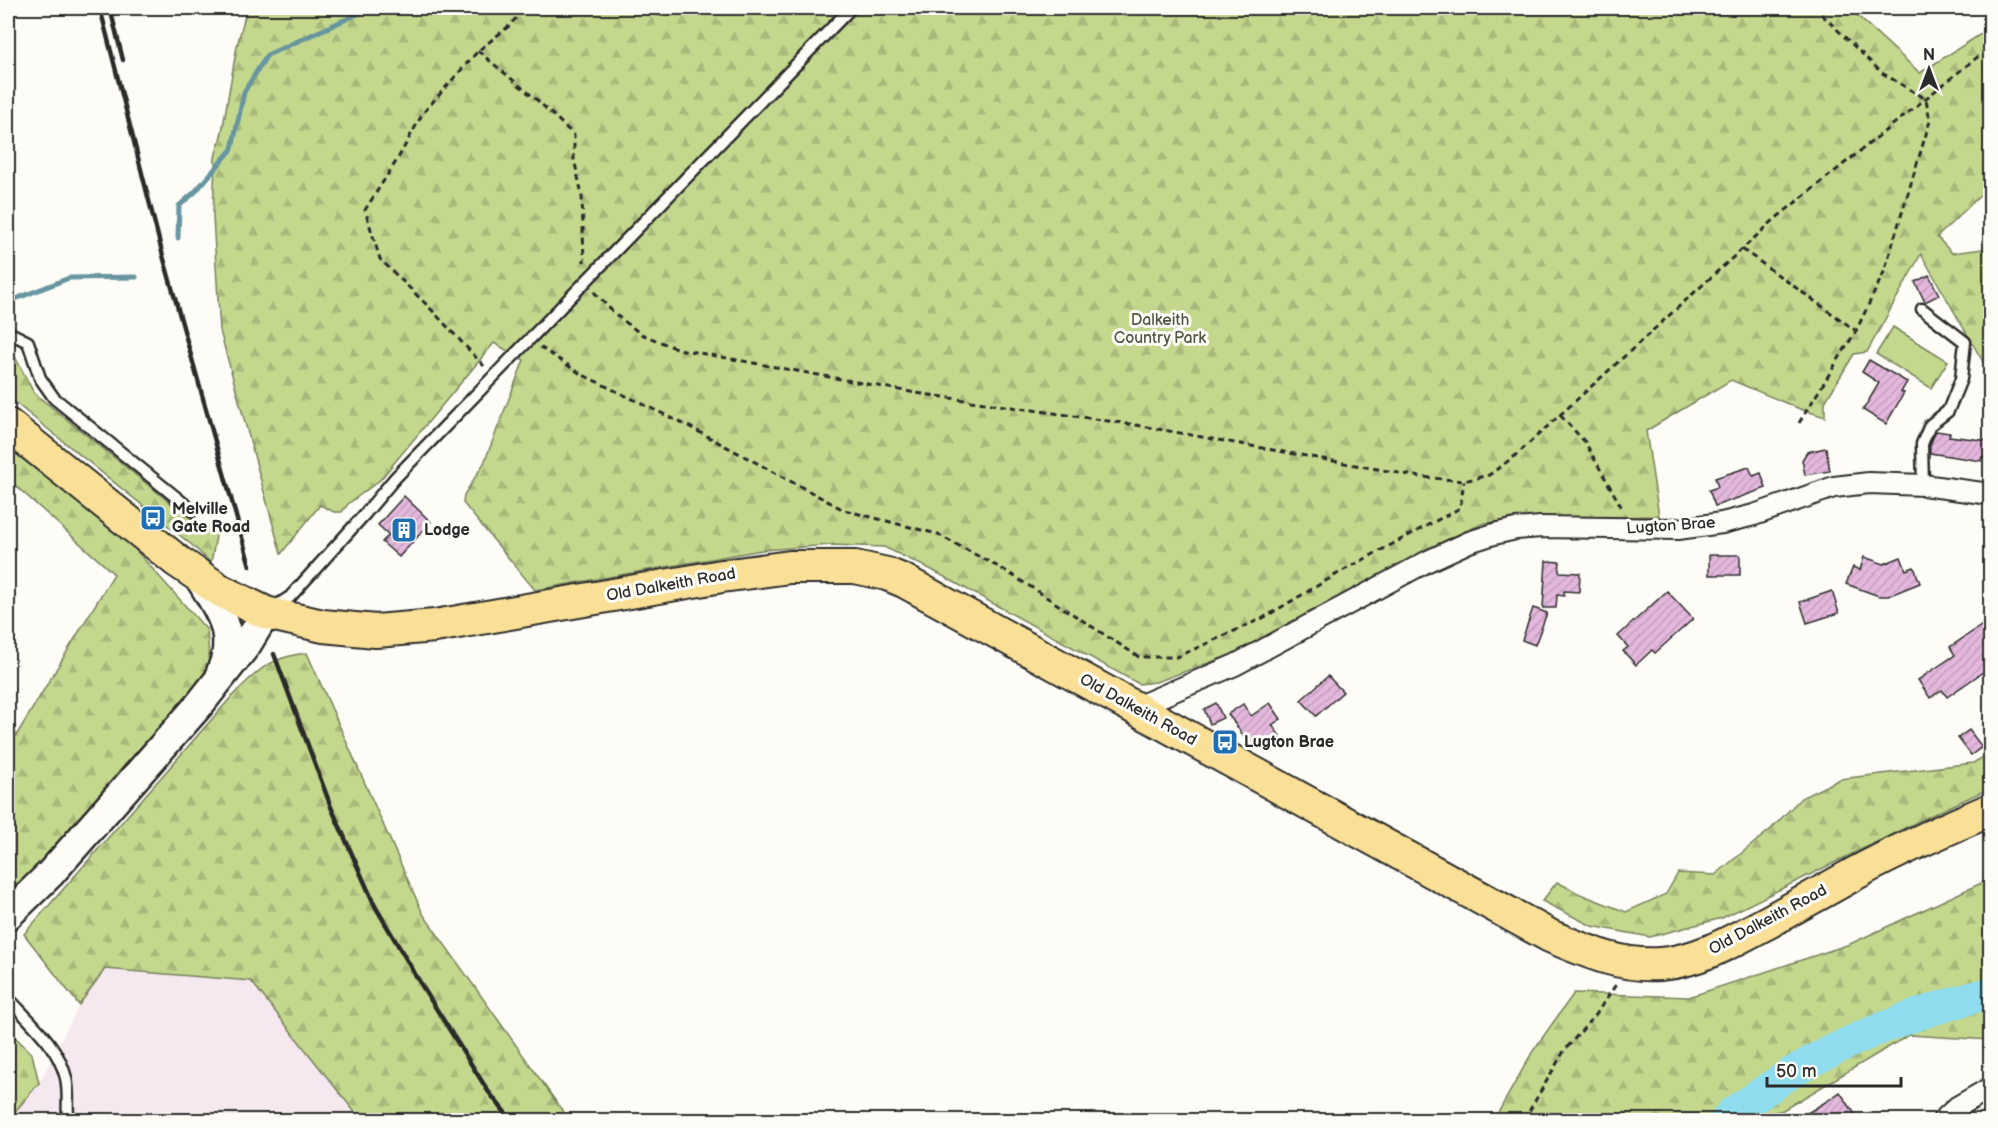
<svg xmlns="http://www.w3.org/2000/svg" width="1998" height="1128" font-family="'Balsamiq Sans',sans-serif">
<defs>
<pattern id="forest-firs" width="22" height="20" patternUnits="userSpaceOnUse" patternTransform="scale(1.5)"><rect width="22" height="20" fill="#c3d78d"/><path d="M5 1l3.5 6h-7zM16 11l3.5 6h-7z" fill="#a8b97a"/></pattern>
<pattern id="building-hatch" width="6" height="6" patternUnits="userSpaceOnUse" patternTransform="scale(1.5)"><rect width="6" height="6" fill="#e4b8dc"/><path d="M-1 1l2-2M0 6l6-6M5 7l2-2" fill="none" stroke="#c49ebd"/></pattern>
</defs>
<rect width="100%" height="100%" fill="#fdfcf7"/>
<filter id="ink" filterUnits="userSpaceOnUse"><feTurbulence type="fractalNoise" baseFrequency=".0167" numOctaves="2"/><feDisplacementMap in="SourceGraphic" scale="12" xChannelSelector="R" yChannelSelector="G"/><feConvolveMatrix kernelMatrix="1 2 1 2 8 2 1 2 1" color-interpolation-filters="sRGB"/></filter>
<g filter="url(#ink)">
<polygon fill="#f6e8ef" points="105,969 251,981 361,1120 8,1120 39,1083 79,1005"/>
<polygon fill="#c3d78d" stroke="#77815c" stroke-width="1.5" points="1893,327 1948,361 1931,388 1876,354"/>
<g fill="url(#forest-firs)" stroke="#77815c" stroke-width="1.5">
<polygon points="247,8 1849,8 1920,73 1990,28 1990,186 1937,237 1952,253 1990,248 1990,374 1921,254 1867,352 1854,354 1825,402 1825,417 1800,409 1731,380 1646,431 1659,516 1527,519 1484,523 1451,538 1233,654 1156,682 1139,684 932,570 884,547 831,545 762,550 535,590 463,503 464,495 484,463 524,360 494,343 380,480 348,504 342,512 334,512 320,505 281,554 220,331 213,217 215,157 222,132 237,46"/>
<polygon points="8,347 11,349 34,393 187,516 217,531 211,563 193,546 8,397"/>
<polygon points="8,448 126,539 207,630 210,669 8,899 8,749 114,574 8,479"/>
<path d="M307 653 423 914 569 1120H361L251 981 105 969 79 1005 24 934 233 695C258 670 270 657 307 653Z"/>
<polygon points="1990,753 1990,788 1919,821 1722,918 1650,937 1592,926 1542,901 1557,882 1580,894 1626,912 1666,894 1678,873 1715,875 1771,829 1801,798 1840,779 1973,763"/>
<polygon points="1990,879 1990,1040 1909,1035 1783,1110 1746,1120 1494,1120 1533,1051 1574,993 1689,997 1850,944"/>
<polygon points="8,1030 32,1054 39,1083 8,1120"/>
</g>
<g fill="none" stroke-linecap="round" stroke-linejoin="round">
<g stroke="#6795a0" stroke-width="5">
<polyline points="178,238 179,206 195,192 232,149 244,92 267,55 371,8"/>
<polyline points="8,302 69,278 136,277"/>
</g>
<path stroke="#8fdcee" stroke-width="32" d="M1726 1120 1733 1112C1755 1098 1776 1082 1798 1069 1858 1034 1924 1010 1990 993"/>
</g>
<g fill="url(#building-hatch)" stroke="#2b2b2b" stroke-width="1.5">
<polygon points="1929,275 1939,295 1925,302 1915,282"/>
<polygon points="1869,360 1907,382 1901,392 1904,393 1886,424 1863,410 1879,383 1862,372"/>
<polygon points="1936,431 1950,433 1949,436 1990,441 1990,458 1982,457 1981,461 1930,453 1930,445"/>
<polygon points="1826,448 1830,471 1805,475 1802,460 1807,452"/>
<polygon points="1749,467 1753,476 1761,473 1766,488 1715,506 1709,490 1718,487 1715,478"/>
<polygon points="404,496 431,522 399,557 382,542 389,535 378,525"/>
<rect x="1709" y="555" width="31" height="20"/>
<polygon points="1864,557 1884,564 1901,557 1906,570 1914,567 1920,583 1888,596 1879,596 1846,584 1853,567 1860,570"/>
<polygon points="1546,561 1560,562 1559,572 1580,573 1579,592 1564,591 1564,596 1557,595 1556,608 1543,608"/>
<polygon points="1667,591 1693,619 1655,653 1652,650 1636,665 1623,651 1628,647 1618,636"/>
<polygon points="1832,591 1839,613 1807,623 1800,602"/>
<polygon points="1533,608 1547,613 1535,645 1522,640"/>
<polygon points="1990,620 1990,667 1947,697 1942,690 1930,698 1918,680 1955,655 1950,647"/>
<polygon points="1328,676 1343,692 1316,716 1301,700"/>
<polygon points="1216,703 1223,718 1210,724 1204,709"/>
<polygon points="1270,703 1281,719 1272,725 1280,736 1267,746 1263,740 1252,748 1228,714 1243,704 1251,716"/>
<polygon points="1969,730 1982,747 1971,755 1958,738"/>
<polygon points="1840,1092 1859,1120 1796,1120 1827,1101"/>
</g>
<g fill="none" stroke-linecap="round" stroke-linejoin="round">
<g stroke="#2b2b2b" stroke-width="15">
<g id="lane">
<polyline points="1922,309 1965,342 1961,379 1948,411 1930,425 1922,444 1923,485"/>
<polyline points="8,332 28,342 40,378 54,398 193,511"/>
<polyline points="273,608 290,597 364,515 395,478 851,8"/>
<path d="M8 998C30 1022 58 1045 66 1078 69 1091 67 1107 68 1120"/>
</g>
</g>
<g stroke="#2b2b2b" stroke-width="24">
<g id="street">
<polyline points="1134,708 1235,665 1428,561 1469,542 1494,534 1516,529 1541,527 1678,529 1722,523 1754,515 1834,487 1869,483 1923,485 1990,494"/>
<polyline points="1943,1120 1957,1107 1990,1088"/>
</g>
</g>
<g stroke="#2b2b2b" stroke-width="33">
<g id="secondary">
<path d="M199 577C219 610 238 633 221 672"/>
<polyline points="8,915 50,874 199,705 247,644 266,613"/>
</g>
</g>
<g stroke="#2b2b2b" stroke-width="36">
<path id="primary" d="M8 425 177 561 221 591 266 613 323 626 376 631 435 626 722 576 790 567H855L887 574 904 581 1550 936C1586 951 1621 967 1660 964 1700 961 1736 939 1770 921 1798 905 1826 890 1854 874 1898 850 1944 830 1990 810"/>
</g>
<g stroke="#2b2b2b" stroke-width="3" stroke-dasharray="6 4.5" stroke-linecap="butt">
<polyline points="650,8 655,15 710,8"/>
<polyline points="478,51 537,100 574,135 574,159 582,195 584,262"/>
<polyline points="1742,249 1855,330"/>
<polyline points="594,292 615,314 641,334 678,349 916,393 1136,425 1421,477 1464,481 1489,475 1515,456 1775,219 1990,47"/>
<polyline points="540,347 581,374 690,427 844,510 937,534 1006,571 1139,657 1177,657 1263,618 1344,570 1460,508 1464,481"/>
<polyline points="484,366 428,306 380,259 365,210 397,160 423,113 478,51 509,26 519,15 520,8"/>
<polyline points="1560,415 1585,442 1623,510"/>
<polyline points="1799,423 1856,331 1884,272 1930,121 1926,99 1882,73 1815,8"/>
<polyline points="1524,1120 1564,1051 1596,1014 1617,983"/>
</g>
<use href="#lane" stroke="#fdfcf7" stroke-width="10"/>
<use href="#street" stroke="#fdfcf7" stroke-width="20"/>
<use href="#secondary" stroke="#fdfcf7" stroke-width="28"/>
<use href="#primary" stroke="#f9e096" stroke-width="32"/>
<g stroke="#2b2b2b" stroke-width="4.5">
<polyline points="100,8 162,252 250,566"/>
<polyline points="110,8 123,60"/>
<polyline points="274,654 331,807 375,906 422,986 488,1091 511,1120"/>
</g>
</g>
</g>
<defs>
<g id="bus-square" transform="scale(1.35)"><rect x="-9" y="-9" width="18" height="18" rx="4" fill="#1f6fb2" stroke="#fdfcf7"/><path d="M-5-6H5V4H4V6H2V4H-2V6H-4V4H-5ZM-3.5-4V0h7V-4ZM-3.5 1.2v1.5H-2V1.2ZM2 1.2v1.5H3.5V1.2Z" fill="#fff"/></g>
<g id="building-square" transform="scale(1.35)"><rect x="-9" y="-9" width="18" height="18" rx="4" fill="#1f6fb2" stroke="#fdfcf7"/><path d="M-4-6H4V6H1V3H-1V6H-4ZM-2.5-4.3h1.7v1.8h-1.7ZM.8-4.3h1.7v1.8H.8ZM-2.5-1h1.7V.8h-1.7ZM.8-1h1.7V.8H.8Z" fill="#fff"/></g>
</defs>
<g fill-rule="evenodd">
<use href="#bus-square" x="153" y="518"/>
<use href="#building-square" x="404" y="530"/>
<use href="#bus-square" x="1225" y="742"/>
</g>
<g text-anchor="middle" dominant-baseline="central" stroke-width="6" stroke-linejoin="round" paint-order="stroke">
<g font-size="16" fill="#515644" stroke="#fdfcf7">
<text x="1160" y="320">Dalkeith<tspan x="1160" dy="18">Country Park</tspan></text>
</g>
<g font-size="16" font-weight="bold" fill="#2b2b2b" stroke="#fdfcf7" text-anchor="start">
<text x="172" y="509">Melville<tspan x="172" dy="18">Gate Road</tspan></text>
<text x="424" y="530">Lodge</text>
<text x="1244" y="742">Lugton Brae</text>
</g>
<g font-size="16" fill="#2b2b2b" stroke="#fdfcf7">
<text transform="translate(1671 526) rotate(-4)">Lugton Brae</text>
<text transform="translate(671 585) rotate(-10)">Old Dalkeith Road</text>
<text transform="translate(1138 710) rotate(29)">Old Dalkeith Road</text>
<text transform="translate(1768 920) rotate(-28)">Old Dalkeith Road</text>
</g>
</g>
<rect width="1998" height="1128" fill="none" stroke="#fdfcf7" stroke-width="30"/>
<rect x="15" y="15" width="1968" height="1098" fill="none" stroke="#2b2b2b" stroke-width="2" filter="url(#ink)"/>
<g transform="translate(1929 69)" stroke="#fdfcf7" stroke-width="4.5" paint-order="stroke">
<path d="M0-4.5L10 22L0 15L-10 22Z" fill="#2b2b2b"/>
<text y="-9" font-size="16" font-weight="bold" text-anchor="middle" fill="#2b2b2b">N</text>
</g>
<path d="M1767 1077v9h134v-9" fill="none" stroke="#2b2b2b" stroke-width="3"/>
<text x="1776" y="1077" font-size="18" fill="#2b2b2b" stroke="#fdfcf7" stroke-width="4.5" paint-order="stroke">50 m</text>
</svg>
